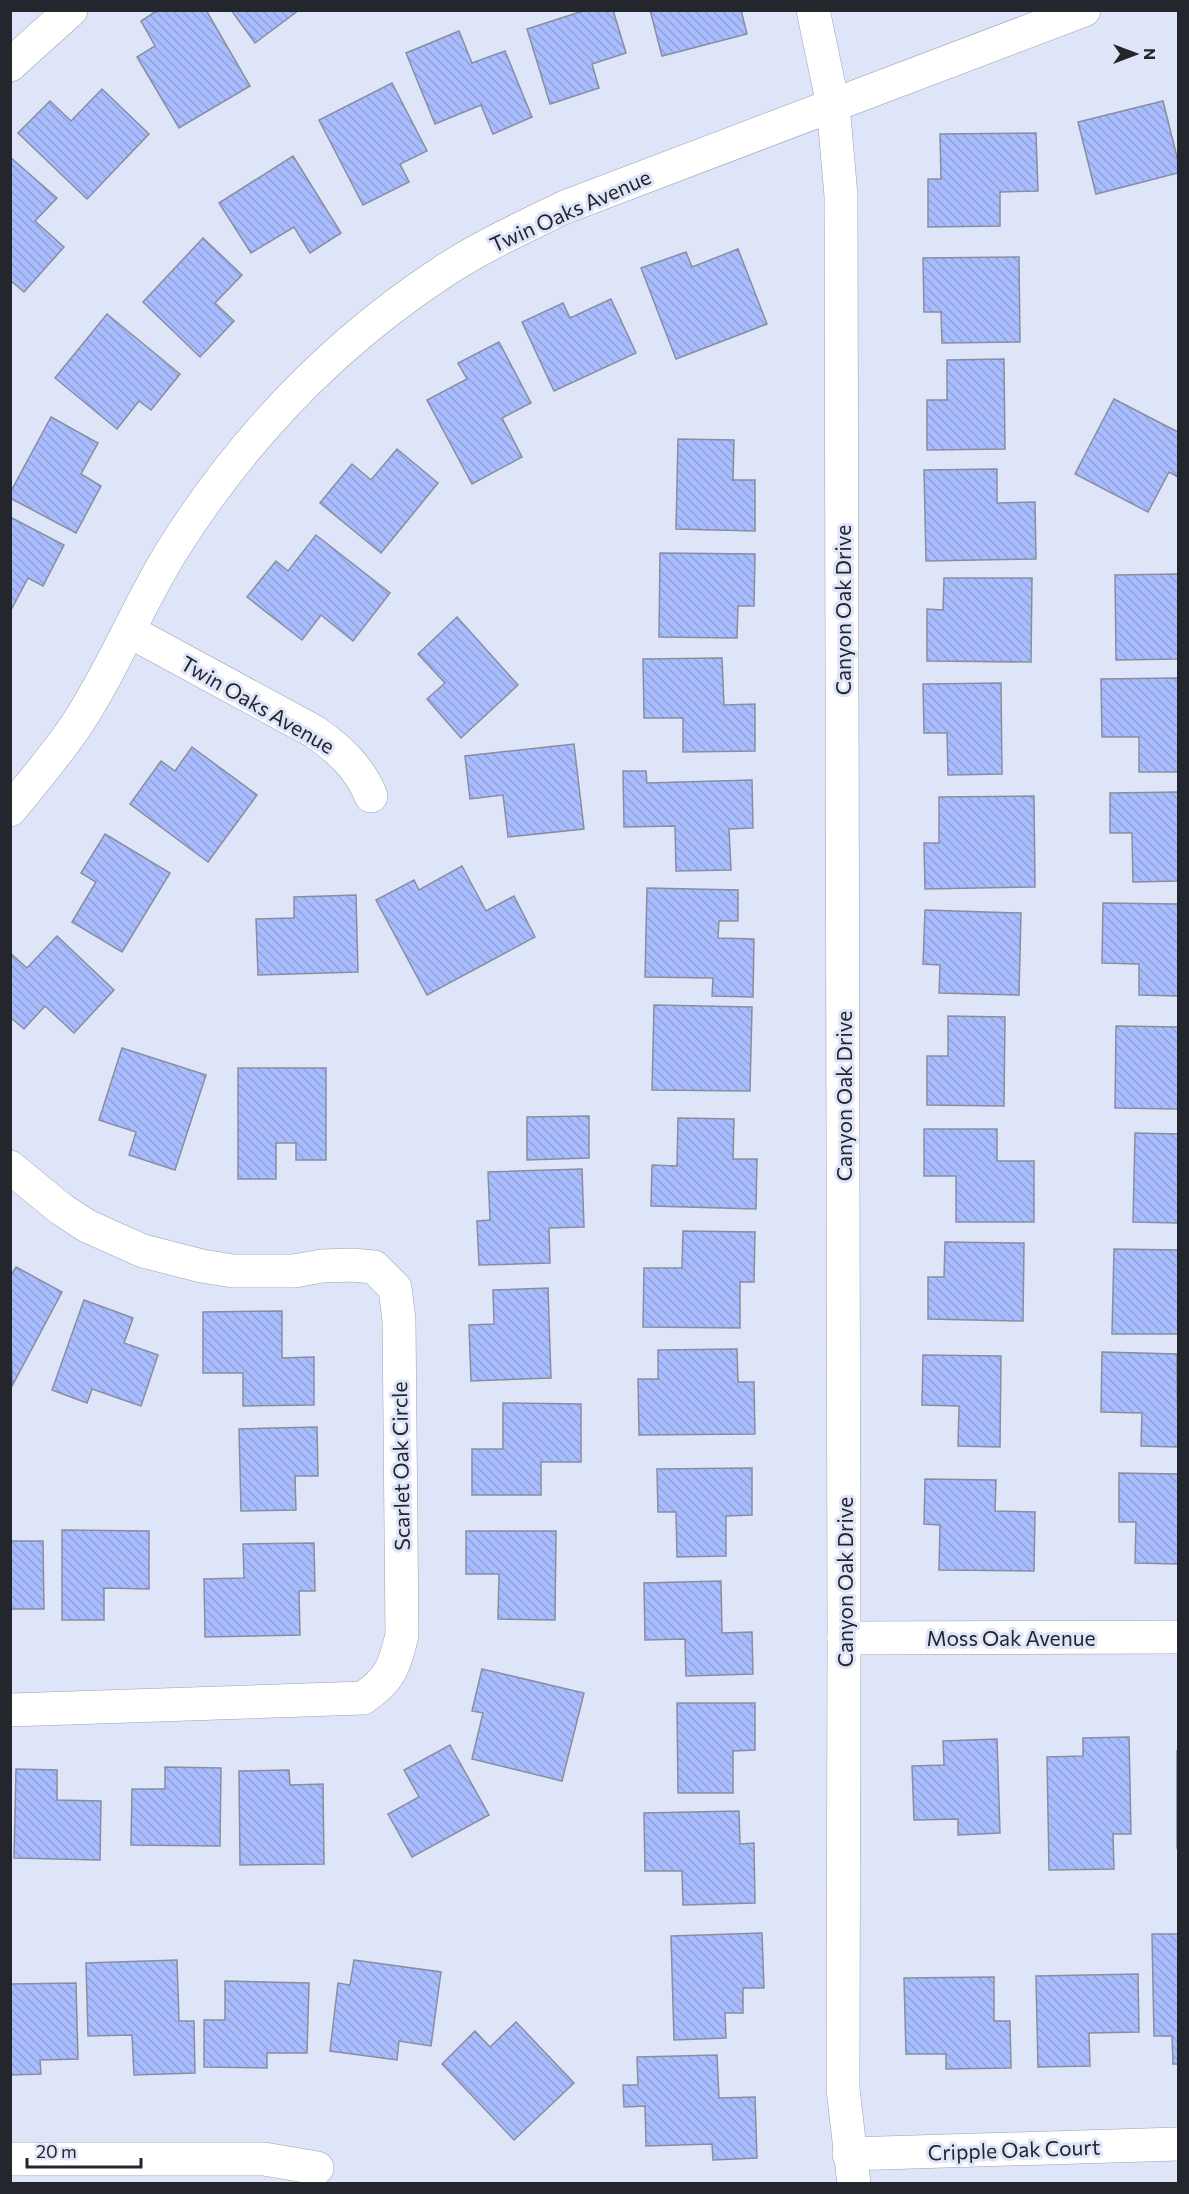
<svg xmlns="http://www.w3.org/2000/svg" width="1189" height="2194" font-family="Commissioner,sans-serif">
<defs>
<pattern id="building-back-hatch" width="6" height="6" patternUnits="userSpaceOnUse" patternTransform="scale(1.5)"><rect width="6" height="6" fill="#a9bcfe"/><path d="M-1 5l2 2M0 0l6 6M5-1l2 2" fill="none" stroke="#91a1da"/></pattern>
</defs>
<rect width="100%" height="100%" fill="#dfe5f8"/>
<g fill="url(#building-back-hatch)" stroke="#888e9f" stroke-width="1.5">
<polygon points="158,10 206,10 250,86 179,128 137,57 155,46 141,21"/>
<polygon points="231,10 299,10 255,43"/>
<polygon points="586,10 613,10 626,53 592,64 599,88 550,104 527,29"/>
<polygon points="650,10 741,10 747,34 662,56"/>
<polygon points="459,31 472,63 505,51 532,117 493,134 481,105 435,124 406,53"/>
<polygon points="392,83 427,151 400,164 409,182 363,205 319,120"/>
<polygon points="102,89 149,134 87,199 18,133 50,101 71,121"/>
<polygon points="1163,101 1178,161 1178,173 1096,194 1078,122"/>
<polygon points="1036,133 1038,191 1000,192 1000,226 928,227 928,179 941,179 940,134"/>
<polygon points="293,156 341,233 310,253 294,227 251,253 219,203"/>
<polygon points="10,157 57,198 35,221 64,247 24,292 10,280"/>
<polygon points="203,238 242,275 215,303 234,321 200,357 143,302"/>
<polygon points="738,249 767,324 676,359 641,268 686,252 692,267"/>
<polygon points="1019,257 1020,342 942,343 941,312 924,312 923,258"/>
<polygon points="611,299 636,353 554,391 522,322 563,303 570,318"/>
<polygon points="107,314 180,374 151,410 139,401 117,429 55,378"/>
<polygon points="499,342 531,403 502,418 522,457 472,484 427,400 467,379 458,363"/>
<polygon points="1004,359 1005,449 927,450 927,400 947,400 947,360"/>
<polygon points="1114,399 1178,432 1178,477 1169,472 1148,512 1075,474"/>
<polygon points="51,417 98,443 81,474 101,486 76,533 10,498 10,493"/>
<polygon points="678,439 734,440 733,480 755,480 755,531 676,529"/>
<polygon points="397,449 438,483 381,553 320,503 352,464 371,480"/>
<polygon points="997,469 997,503 1035,502 1036,559 926,561 924,470"/>
<polygon points="10,517 64,545 43,586 28,578 10,612"/>
<polygon points="316,535 390,593 353,641 321,615 302,640 247,597 276,561 288,571"/>
<polygon points="660,553 755,554 754,606 738,606 737,638 659,637"/>
<polygon points="1178,574 1178,659 1116,660 1115,575"/>
<polygon points="944,578 1032,578 1031,662 927,661 927,609 943,610"/>
<polygon points="457,617 518,685 461,738 427,699 445,683 418,654"/>
<polygon points="722,658 724,705 755,704 755,751 683,752 683,718 644,718 643,659"/>
<polygon points="1178,678 1178,772 1139,772 1139,737 1102,737 1101,679"/>
<polygon points="1001,683 1002,774 948,775 947,733 924,733 923,684"/>
<polygon points="574,744 584,829 508,837 503,795 470,799 465,756"/>
<polygon points="192,747 257,795 208,862 130,804 161,761 175,771"/>
<polygon points="623,771 646,771 647,783 752,780 753,828 729,829 731,870 676,871 675,826 624,827"/>
<polygon points="1178,792 1178,881 1133,882 1132,833 1110,833 1110,793"/>
<polygon points="1034,796 1035,887 925,889 924,843 939,843 939,797"/>
<polygon points="105,834 170,873 122,952 72,922 96,882 81,873"/>
<polygon points="462,866 486,911 514,896 535,937 427,995 376,900 414,880 419,890"/>
<polygon points="647,888 738,890 738,921 719,921 718,938 754,939 753,997 712,996 713,978 645,977"/>
<polygon points="356,895 358,972 258,975 256,919 294,918 294,897"/>
<polygon points="1103,903 1178,904 1178,996 1139,995 1139,964 1102,963"/>
<polygon points="925,910 1021,913 1019,995 939,993 940,965 923,964"/>
<polygon points="57,936 114,990 74,1033 45,1006 24,1029 10,1017 10,953 27,968"/>
<polygon points="654,1005 752,1007 750,1091 652,1090"/>
<polygon points="948,1016 1005,1017 1004,1106 927,1105 927,1056 948,1056"/>
<polygon points="1116,1026 1178,1027 1178,1109 1115,1108"/>
<polygon points="122,1048 206,1075 175,1170 129,1155 136,1132 99,1120"/>
<polygon points="238,1068 326,1068 326,1160 296,1160 296,1143 276,1143 276,1179 238,1179"/>
<polygon points="589,1116 589,1158 527,1160 527,1117"/>
<polygon points="678,1118 734,1119 733,1159 757,1159 756,1209 651,1206 652,1165 677,1166"/>
<polygon points="924,1129 997,1129 997,1161 1034,1161 1034,1222 956,1222 956,1176 924,1176"/>
<polygon points="1135,1133 1178,1134 1178,1223 1133,1222"/>
<polygon points="582,1169 584,1227 549,1228 550,1263 479,1265 477,1221 490,1220 488,1172"/>
<polygon points="683,1231 755,1232 754,1282 740,1282 740,1328 643,1327 644,1268 682,1268"/>
<polygon points="945,1242 1024,1243 1023,1321 928,1319 928,1277 944,1277"/>
<polygon points="1114,1249 1178,1250 1178,1334 1112,1334"/>
<polygon points="16,1267 62,1292 12,1386 10,1277"/>
<polygon points="548,1288 551,1378 471,1381 469,1325 494,1324 493,1290"/>
<polygon points="84,1300 133,1318 124,1343 158,1355 141,1406 92,1389 87,1403 52,1390"/>
<polygon points="282,1311 282,1358 314,1357 314,1405 243,1406 243,1373 203,1373 203,1312"/>
<polygon points="737,1349 738,1382 754,1382 755,1434 639,1435 638,1379 658,1379 658,1350"/>
<polygon points="1102,1352 1177,1354 1178,1447 1141,1446 1142,1413 1101,1412"/>
<polygon points="923,1355 1001,1356 1000,1447 958,1446 959,1406 922,1405"/>
<polygon points="503,1403 581,1404 581,1462 541,1462 541,1495 472,1495 472,1449 503,1449"/>
<polygon points="317,1427 318,1476 295,1476 296,1510 241,1511 239,1429"/>
<polygon points="752,1468 752,1515 726,1516 726,1556 677,1557 676,1512 658,1512 657,1469"/>
<polygon points="1119,1473 1178,1474 1178,1564 1135,1563 1136,1522 1119,1522"/>
<polygon points="925,1479 996,1480 995,1511 1035,1512 1034,1571 939,1570 940,1525 924,1524"/>
<polygon points="10,1502 11,1541 43,1541 44,1609 10,1609"/>
<polygon points="62,1530 149,1531 149,1589 104,1588 104,1620 62,1620"/>
<polygon points="466,1531 556,1531 555,1620 498,1619 499,1574 466,1574"/>
<polygon points="314,1543 315,1591 299,1591 300,1635 205,1637 204,1579 244,1578 243,1544"/>
<polygon points="721,1581 722,1633 752,1632 753,1674 686,1676 685,1639 645,1640 644,1583"/>
<polygon points="482,1669 584,1693 562,1781 472,1759 483,1713 472,1711"/>
<polygon points="677,1703 755,1703 755,1750 733,1751 733,1793 678,1793"/>
<polygon points="1129,1737 1131,1834 1113,1834 1114,1869 1049,1870 1047,1757 1083,1756 1083,1738"/>
<polygon points="997,1739 1000,1833 958,1835 958,1819 914,1820 912,1766 944,1765 943,1741"/>
<polygon points="450,1745 489,1815 412,1857 388,1814 419,1797 404,1770"/>
<rect x="1177" y="1751" width="1" height="97"/>
<polygon points="165,1767 221,1768 220,1846 131,1845 132,1789 165,1789"/>
<polygon points="16,1769 57,1770 57,1800 101,1801 100,1860 14,1858"/>
<polygon points="289,1770 290,1785 323,1784 324,1864 240,1865 239,1771"/>
<polygon points="739,1811 740,1844 754,1843 755,1903 683,1905 682,1871 645,1871 644,1813"/>
<polygon points="762,1933 764,1988 743,1988 743,2013 725,2013 726,2038 674,2040 671,1936"/>
<polygon points="1152,1934 1178,1934 1178,2064 1173,2064 1172,2036 1154,2036"/>
<polygon points="177,1960 179,2021 194,2021 195,2073 134,2075 132,2035 88,2036 86,1963"/>
<polygon points="354,1960 441,1972 431,2046 399,2041 397,2060 330,2051 338,1983 350,1985"/>
<polygon points="1138,1974 1139,2032 1089,2033 1090,2066 1038,2067 1036,1976"/>
<polygon points="994,1977 994,2021 1010,2021 1011,2068 946,2069 946,2054 906,2054 904,1978"/>
<polygon points="225,1981 309,1983 307,2053 267,2053 267,2068 204,2067 204,2020 225,2020"/>
<polygon points="76,1983 78,2059 40,2060 41,2074 10,2075 10,1984"/>
<polygon points="516,2022 574,2083 514,2140 442,2064 475,2031 490,2047"/>
<polygon points="717,2055 719,2098 755,2097 757,2158 713,2160 712,2144 646,2146 645,2106 624,2107 623,2085 638,2085 637,2057"/>
</g>
<g fill="none" stroke-linecap="round" stroke-linejoin="round">
<g stroke="#9ba0b2" stroke-width="34">
<g id="minor">
<polyline points="813,10 833,105 841,196 844,1638 843,2089 854,2184"/>
<polyline points="10,65 71,10"/>
<path d="M129 631 315 732C340 750 359 767 371 796"/>
<path d="M10 810C33 782 57 754 77 724 114 668 138 605 173 549 243 438 334 343 444 271 482 246 524 227 565 207L1084 10"/>
<path d="M10 1167 61 1209 87 1226 143 1251 202 1266 233 1271H294L322 1266 352 1265 374 1267 395 1288 399 1320 402 1635C394 1667 391 1679 363 1698L10 1710"/>
<polyline points="844,1638 1178,1637"/>
<polyline points="849,2154 1178,2144"/>
<polyline points="10,2159 264,2159 317,2168"/>
</g>
</g>
<use href="#minor" stroke="#fff" stroke-width="33"/>
</g>
<g text-anchor="middle" dominant-baseline="central" stroke-width="6" stroke-linejoin="round" paint-order="stroke">
<g font-size="21" fill="#24262d" stroke="#dfe5f8">
<text transform="translate(570 210) rotate(-24)">Twin Oaks Avenue</text>
<text transform="translate(842 610) rotate(-90)">Canyon Oak Drive</text>
<text transform="translate(258 704) rotate(30)">Twin Oaks Avenue</text>
<text transform="translate(843 1096) rotate(-90)">Canyon Oak Drive</text>
<text transform="translate(400 1466) rotate(-91)">Scarlet Oak Circle</text>
<text transform="translate(844 1582) rotate(-90)">Canyon Oak Drive</text>
<text x="1011" y="1637">Moss Oak Avenue</text>
<text transform="translate(1014 2149) rotate(-2)">Cripple Oak Court</text>
</g>
</g>
<rect width="1189" height="2194" fill="none" stroke="#24262d" stroke-width="24"/>
<g transform="translate(1135 54) rotate(90)" stroke="#dfe5f8" stroke-width="4.5" paint-order="stroke">
<path d="M0-4.5L10 22L0 15L-10 22Z" fill="#24262d"/>
<text y="-9" font-size="16" font-weight="bold" text-anchor="middle" fill="#24262d">N</text>
</g>
<path d="M27 2158v9h114v-9" fill="none" stroke="#24262d" stroke-width="3"/>
<text x="36" y="2158" font-size="18" fill="#24262d" stroke="#dfe5f8" stroke-width="4.5" paint-order="stroke">20 m</text>
</svg>
